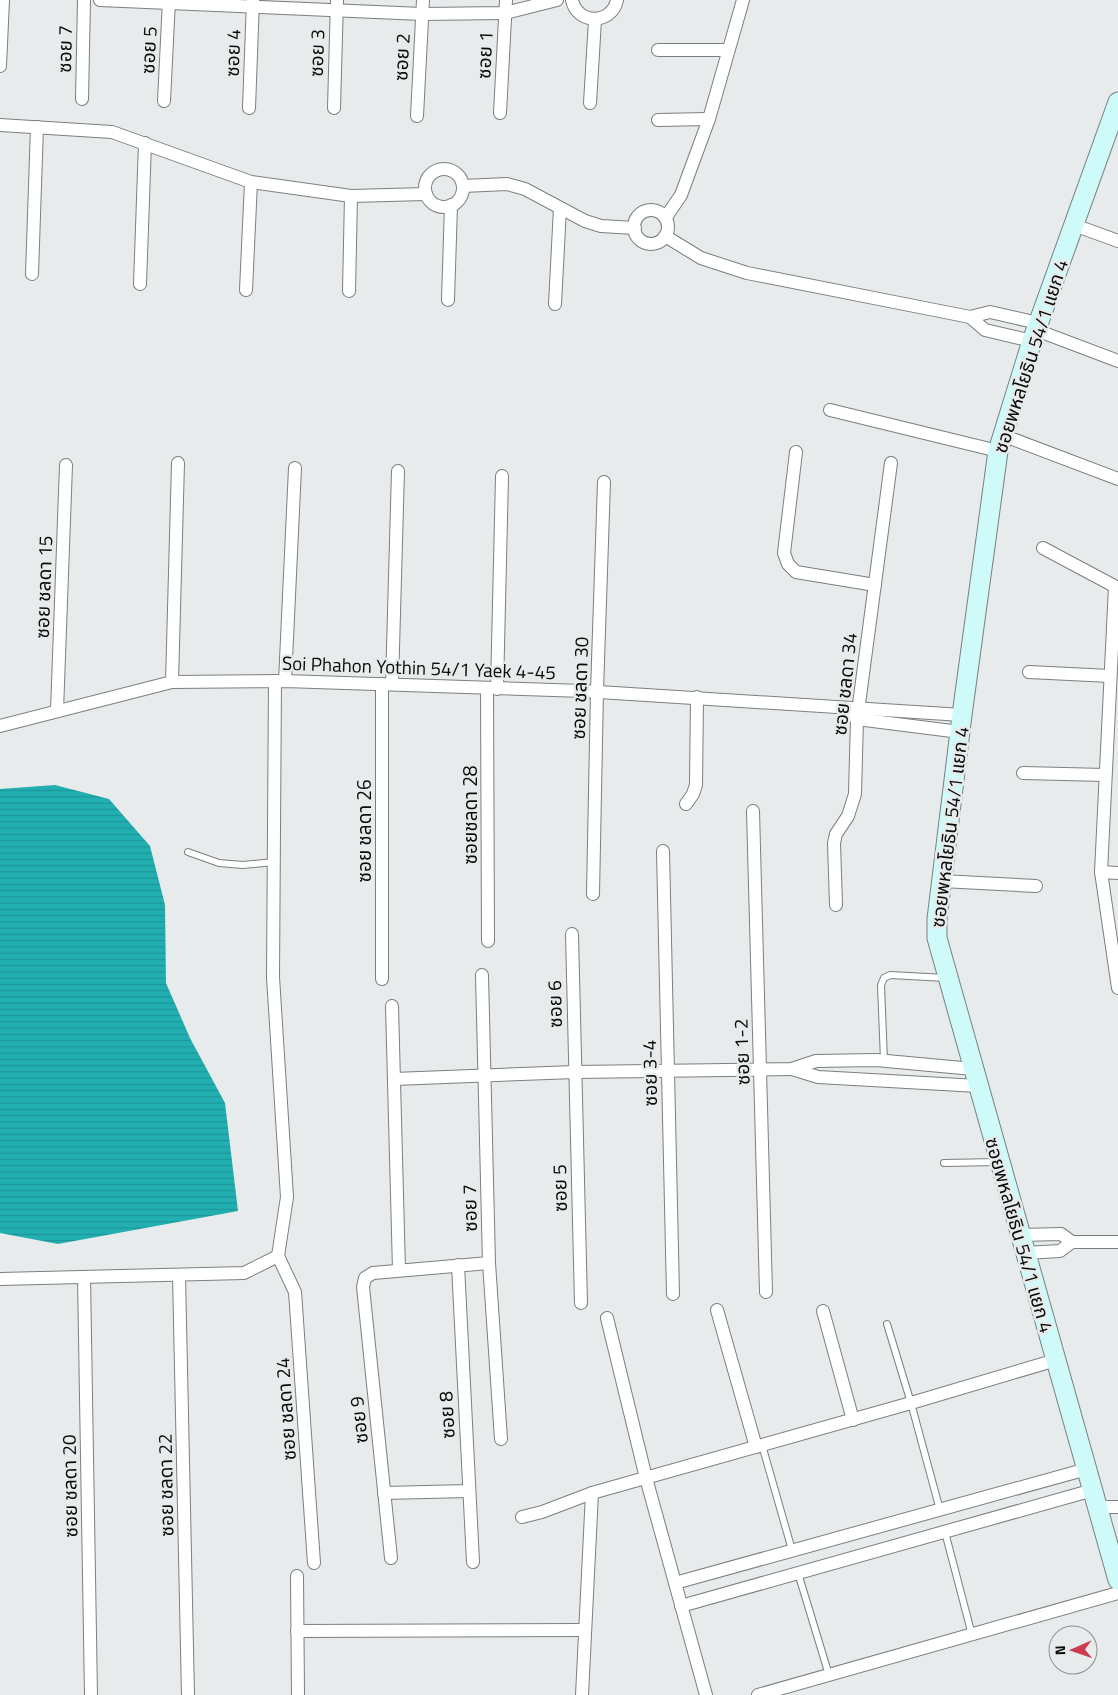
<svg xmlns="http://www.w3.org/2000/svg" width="1118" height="1695" font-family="'Titillium Web','Noto Sans Thai',sans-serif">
<defs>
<pattern id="water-rules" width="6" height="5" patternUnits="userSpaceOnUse" patternTransform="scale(1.25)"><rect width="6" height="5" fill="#22afb1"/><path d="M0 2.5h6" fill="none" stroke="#1d9597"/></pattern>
</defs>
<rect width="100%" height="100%" fill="#e7ebeb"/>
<polygon fill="url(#water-rules)" points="55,785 109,799 150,846 165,905 166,983 190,1038 225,1103 238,1211 58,1244 0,1233 0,789"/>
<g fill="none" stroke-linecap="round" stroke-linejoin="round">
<g stroke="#7b7f7f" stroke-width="8">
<g id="lane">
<polyline points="188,852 219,863 243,865 274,862"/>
<polyline points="884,1061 881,985 884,978 890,975 946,978"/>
<polyline points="944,1163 998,1162"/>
<polyline points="887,1324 911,1403 940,1510"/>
<polyline points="762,1445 792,1550"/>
<polyline points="945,1532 972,1635"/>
<polyline points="798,1573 829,1675"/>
</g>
</g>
<g stroke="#7b7f7f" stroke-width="14">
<g id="street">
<polyline points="100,0 422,14 505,13 557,0"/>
<path d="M572 0C577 25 612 25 617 0"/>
<polyline points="658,50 728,50"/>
<polyline points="0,66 3,0"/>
<polyline points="82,99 84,0"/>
<polyline points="164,101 169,0"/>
<polyline points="590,103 595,20"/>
<polyline points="249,108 253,0"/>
<polyline points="334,108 337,0"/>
<polyline points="500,113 506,0"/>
<polyline points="417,116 423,0"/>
<polyline points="658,120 709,119"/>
<polyline points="0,125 112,132 251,182 351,196 426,194"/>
<circle cx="444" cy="188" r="19"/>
<polyline points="463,186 507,184 525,189 585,221 601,226 635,228"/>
<circle cx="651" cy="227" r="17"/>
<polyline points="666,217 681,195 709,119 743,0"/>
<polyline points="1074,225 1118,241"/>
<polyline points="665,236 701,258 747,273 970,317 990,312 1038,323"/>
<polyline points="32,274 37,127"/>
<polyline points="140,284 145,143"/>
<polyline points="246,290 251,182"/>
<polyline points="349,291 351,196"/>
<polyline points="448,300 451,205"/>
<polyline points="555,304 560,208"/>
<polyline points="970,317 985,330 1032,341"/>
<polyline points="1036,330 1118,361"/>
<polyline points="830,410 998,451"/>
<polyline points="1002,435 1118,479"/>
<polyline points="796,452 784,553 788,564 796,572 875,585"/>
<polyline points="1043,548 1118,588"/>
<polyline points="1115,587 1101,872 1118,988"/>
<polyline points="1029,672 1110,676"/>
<polyline points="275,681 273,977 287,1197 278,1256"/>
<polyline points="285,681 295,468"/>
<polyline points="172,682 178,463"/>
<polyline points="392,684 398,471"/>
<polyline points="487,688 488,941"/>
<polyline points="497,689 502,476"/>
<polyline points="57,711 66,465"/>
<polyline points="852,715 857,719 960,732"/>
<polyline points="0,726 172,682 285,681 583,691 962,715"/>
<polyline points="1023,773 1105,775"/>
<polyline points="686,804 693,794 696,785 697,697"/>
<polyline points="753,811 766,1292"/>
<polyline points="663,851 673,1294"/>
<polyline points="1101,872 1118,873"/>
<polyline points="942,881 1036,886"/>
<polyline points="593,894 597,691 604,482"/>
<polyline points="836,905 834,843 836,834 848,816 855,794 857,719 891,463"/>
<polyline points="572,934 581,1303"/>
<polyline points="482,975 489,1263 501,1439"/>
<polyline points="382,979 382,684"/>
<polyline points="392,1006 399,1270"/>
<polyline points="792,1069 818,1077 978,1086"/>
<polyline points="394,1079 575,1072 792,1069 816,1061 876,1060 973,1069"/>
<polyline points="1020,1235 1061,1234 1072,1242 1118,1242"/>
<polyline points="1025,1253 1060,1251 1072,1242"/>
<polyline points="278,1256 295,1292 314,1563"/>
<polyline points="458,1265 473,1562"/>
<polyline points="179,1275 188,1695"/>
<polyline points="84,1277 91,1695"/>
<polyline points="0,1279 244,1273 278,1256"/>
<polyline points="717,1310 756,1447"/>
<polyline points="823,1311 853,1420"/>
<polyline points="607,1318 646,1478 706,1695"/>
<polyline points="384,1493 469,1491"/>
<polyline points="1097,1507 1118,1507"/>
<polyline points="522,1517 542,1512 592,1493 911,1403 1056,1360"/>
<polyline points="391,1558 363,1287 365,1278 373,1273 489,1263"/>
<polyline points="297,1576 298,1695"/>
<polyline points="675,1583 1087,1469"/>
<polyline points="681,1606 1093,1490"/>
<polyline points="297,1631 585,1630"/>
<polyline points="582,1695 592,1493"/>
<polyline points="758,1695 1118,1593"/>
</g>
</g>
<g stroke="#7b7f7f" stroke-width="21">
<polyline id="secondary" points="1118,102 1032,341 998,451 962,715 937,919 937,938 1118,1580"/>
</g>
<use href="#lane" stroke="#fff" stroke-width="6"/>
<use href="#street" stroke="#fff" stroke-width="12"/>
<use href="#secondary" stroke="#cffafa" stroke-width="19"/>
</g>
<g text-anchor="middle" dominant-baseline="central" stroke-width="5" stroke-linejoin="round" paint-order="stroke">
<g font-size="19" fill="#0a0c0c" stroke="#e7ebeb">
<text transform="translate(64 49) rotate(-89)">ซอย 7</text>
<text transform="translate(148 50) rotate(-87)">ซอย 5</text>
<text transform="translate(232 53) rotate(-88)">ซอย 4</text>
<text transform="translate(316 53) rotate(-88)">ซอย 3</text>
<text transform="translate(484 55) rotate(-87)">ซอย 1</text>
<text transform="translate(401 57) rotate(-87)">ซอย 2</text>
<text transform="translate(1030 356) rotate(-72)">ซอยพหลโยธิน 54/1 แยก 4</text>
<text transform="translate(43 587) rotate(-88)">ซอย ชลดา 15</text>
<text transform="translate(419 667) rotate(2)">Soi Phahon Yothin 54/1 Yaek 4-45</text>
<text transform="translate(844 684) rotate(-84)">ซอย ชลดา 34</text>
<text transform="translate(579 688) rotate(-88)">ซอย ชลดา 30</text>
<text transform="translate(469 815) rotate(-90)">ซอยชลดา 28</text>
<text transform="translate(949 827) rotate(-83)">ซอยพหลโยธิน 54/1 แยก 4</text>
<text transform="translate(363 831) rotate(-90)">ซอย ชลดา 26</text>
<text transform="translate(554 1004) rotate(-91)">ซอย 6</text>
<text transform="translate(741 1052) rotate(-92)">ซอย 1-2</text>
<text transform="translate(649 1073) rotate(-91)">ซอย 3-4</text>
<text transform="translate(559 1188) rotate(-91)">ซอย 5</text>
<text transform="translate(469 1208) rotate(-91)">ซอย 7</text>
<text transform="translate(1020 1235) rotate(74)">ซอยพหลโยธิน 54/1 แยก 4</text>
<text transform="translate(285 1409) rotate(-94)">ซอย ชลดา 24</text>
<text transform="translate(446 1415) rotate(-93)">ซอย 8</text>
<text transform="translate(358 1420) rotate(-96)">ซอย 9</text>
<text transform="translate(165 1485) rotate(-91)">ซอย ชลดา 22</text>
<text transform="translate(69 1486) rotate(-91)">ซอย ชลดา 20</text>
</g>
</g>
<g transform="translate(1073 1650) rotate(268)"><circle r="24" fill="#e7ebeb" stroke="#8f9292"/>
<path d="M0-4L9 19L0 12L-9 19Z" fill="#cc3c50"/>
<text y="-8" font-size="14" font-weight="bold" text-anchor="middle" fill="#0a0c0c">N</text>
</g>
</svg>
